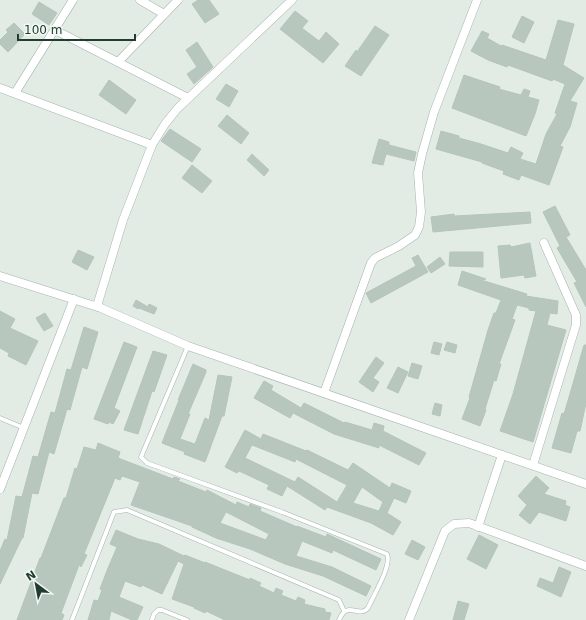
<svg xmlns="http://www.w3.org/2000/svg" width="586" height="620" font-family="'DejaVu Sans',sans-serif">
<rect width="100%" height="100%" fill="#e2ece5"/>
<g fill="#b7c7be" stroke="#b4c5bb" fill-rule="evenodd">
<polygon points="198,0 209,0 219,14 205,23 192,4"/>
<polygon points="39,2 57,13 49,25 32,14"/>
<polygon points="295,11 308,21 302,28 319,41 326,32 339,44 323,63 280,29"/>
<polygon points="522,16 534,22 524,43 512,37"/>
<polygon points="558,20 574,24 563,65 584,78 570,101 577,103 570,127 560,146 563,147 549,185 521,175 519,180 503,174 504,171 482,163 482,162 436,149 441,131 459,136 459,138 481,144 508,153 511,147 523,153 520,159 536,164 546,134 557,114 555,113 565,84 553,79 552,81 508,65 507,67 488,60 471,51 482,31 489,34 487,38 501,46 502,45 546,60"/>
<polygon points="14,23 25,34 8,52 0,44 0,40 8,32 6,30"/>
<polygon points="375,26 389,35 361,76 345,66 356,50 357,52"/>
<polygon points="197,42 213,67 194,84 187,74 197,67 186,50"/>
<polygon points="464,75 500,87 499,89 521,95 524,89 530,91 528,97 539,100 535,114 526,136 452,108"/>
<polygon points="109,80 136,100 126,114 99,95"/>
<polygon points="226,84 238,91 229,107 216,99"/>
<polygon points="227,115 249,133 241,144 218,126"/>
<polygon points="170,129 201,149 192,162 161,141"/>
<polygon points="379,139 389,142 389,145 416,152 414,161 386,154 383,165 372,163"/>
<polygon points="252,154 269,170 264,176 247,160"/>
<polygon points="192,165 212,181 202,193 182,178"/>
<polygon points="555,206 570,235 566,237 586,270 586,307 574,283 577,282 557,248 560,246 543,212"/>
<polygon points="530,212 531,223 433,232 431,217 454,214 454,216"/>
<polygon points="530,243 536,276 525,278 524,275 501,278 498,246 510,245 511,247"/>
<polygon points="78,250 94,257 87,270 72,262"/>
<polygon points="450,252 483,252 483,267 449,266"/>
<polygon points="418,255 428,272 371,303 366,293 416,266 412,258"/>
<polygon points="440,257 445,264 431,273 427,267"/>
<polygon points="462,271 486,279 481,280 527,294 526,296 558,301 557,314 550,313 547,325 566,330 533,442 500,431 513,394 536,311 529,310 529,308 517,305 512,319 515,320 499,364 501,364 496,381 494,380 485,409 486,410 480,426 462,419 470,398 469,397 488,330 494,313 496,313 501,300 458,285"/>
<polygon points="136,300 148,307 149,304 157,308 154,314 139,308 138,309 133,306"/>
<polygon points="0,311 15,319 10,328 38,341 26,365 8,356 9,353 0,348"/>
<polygon points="45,313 53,326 44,331 36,318"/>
<polygon points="84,327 98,332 87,369 82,367 70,410 67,409 54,454 49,452 38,494 32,493 23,538 22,538 0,584 0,551 5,539 7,540 16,496 22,497 33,456 38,457 51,412 55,413 67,369 71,370"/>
<polygon points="124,342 137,347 114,408 120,411 113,424 109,422 108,424 94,419"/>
<polygon points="434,342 442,344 439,355 431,353"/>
<polygon points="447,342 457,345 455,353 444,350"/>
<polygon points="584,345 586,345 586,403 580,431 577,431 571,453 552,448 562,413 564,414 572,387"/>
<polygon points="153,351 167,355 154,392 152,391 138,434 124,430"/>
<polygon points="376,357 384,363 373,378 379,382 373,392 359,382"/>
<polygon points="412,363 422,366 418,379 408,376"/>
<polygon points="193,364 206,370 206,372 188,414 190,414 180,439 195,444 205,418 209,420 218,375 232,377 224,416 222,416 205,462 184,454 185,452 162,443 179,400 178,400"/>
<polygon points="398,367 408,372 398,393 387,388"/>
<polygon points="264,381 273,386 271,390 301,408 304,403 344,423 345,422 372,430 374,423 384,426 383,431 426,453 419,465 379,445 379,448 334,434 293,413 290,418 254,398"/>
<polygon points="435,403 442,405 440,416 432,414"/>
<path d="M245 430 261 439 263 434 306 451 307 450 348 470 353 463 390 488 392 483 411 491 406 503 394 498 387 513 401 522 393 535 371 523 327 507 325 510 287 486 282 496 267 489 269 485 239 471 237 473 225 467ZM252 445 295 462 296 459 347 485 337 502 298 477 295 482 245 458ZM362 487 383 502 379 511 353 503Z"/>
<path d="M98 443 120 452 118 458 173 479 174 477 180 479 178 481 206 492 207 490 236 505 237 502 249 507 250 504 261 508 260 511 297 527V526L326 537 327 534 381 559 376 570 333 550 332 553 302 541 296 556 332 567 371 586 366 596 323 576 285 564 250 549 216 538 192 527V526L131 505 140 482 122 476 120 480 115 478 84 554 87 555 81 567 79 565 61 613 64 615 62 620H17L40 558H41L64 498H66L75 468 77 469 84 447 96 450ZM226 512 269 534 266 540 220 523Z"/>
<polygon points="536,476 549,488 544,494 566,501 565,505 570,507 566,521 539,512 530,524 519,515 527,505 518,496"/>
<polygon points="116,530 138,539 159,544 184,556 185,555 205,563 205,562 250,580 250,578 261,583 259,586 274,593 276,588 283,591 281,595 296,601 298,597 305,600 304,604 325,609 325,612 331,613 329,620 225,620 206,611 205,613 194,608 194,607 172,599 184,564 178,561 162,594 142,585 141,587 125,581 119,597 143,607 137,620 132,620 111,611 109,620 88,620 94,600 98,601 102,590 100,589 108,568 117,547 110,544"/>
<polygon points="479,535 498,545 486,569 467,559"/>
<polygon points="412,540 425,547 418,560 405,554"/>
<polygon points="559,567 571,572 561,597 537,586 540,578 553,583"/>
<polygon points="458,601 469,604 464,620 453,620"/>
</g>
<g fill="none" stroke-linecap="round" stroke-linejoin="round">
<g stroke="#a5b4ab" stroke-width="5">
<g id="service">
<path d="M188 346 141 457 147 463 282 512 387 554C392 566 373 596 368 608 358 619 348 599 339 620"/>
<polyline points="0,418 24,428"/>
<polyline points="72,620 114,512 127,510 339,600 344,611"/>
<polyline points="152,620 154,614 158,610 162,610 187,620"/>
</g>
</g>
<g stroke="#a5b4ab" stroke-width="9">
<g id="minor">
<polyline points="140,0 164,14"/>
<polyline points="55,30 188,98"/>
<polyline points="118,62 178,0"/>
<polyline points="0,88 152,145"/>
<polyline points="15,93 73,0"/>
<polyline points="0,276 101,308 188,346 586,484"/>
<polyline points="97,306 123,220 152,145 165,124 177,109 292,0"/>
<polyline points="324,393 371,263 375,258 399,246 415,235 419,227 421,212 418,173 422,154 434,112 477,0"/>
<polyline points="533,465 576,325 576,315 544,243"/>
<polyline points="0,489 74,299"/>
<polyline points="478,527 502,455"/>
<polyline points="409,620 445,531 454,524 469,523 586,566"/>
</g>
</g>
<use href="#service" stroke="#fff" stroke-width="4"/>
<use href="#minor" stroke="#fff" stroke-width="8"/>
</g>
<g transform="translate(36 584) rotate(328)" stroke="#f2f8f4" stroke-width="3" paint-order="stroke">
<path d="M0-3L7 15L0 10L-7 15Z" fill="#223d30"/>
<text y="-6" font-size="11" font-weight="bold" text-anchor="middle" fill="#223d30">N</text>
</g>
<path d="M18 34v6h117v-6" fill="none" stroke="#223d30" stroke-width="2"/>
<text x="24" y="34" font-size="12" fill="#223d30" stroke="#f2f8f4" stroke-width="3" paint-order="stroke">100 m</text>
</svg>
